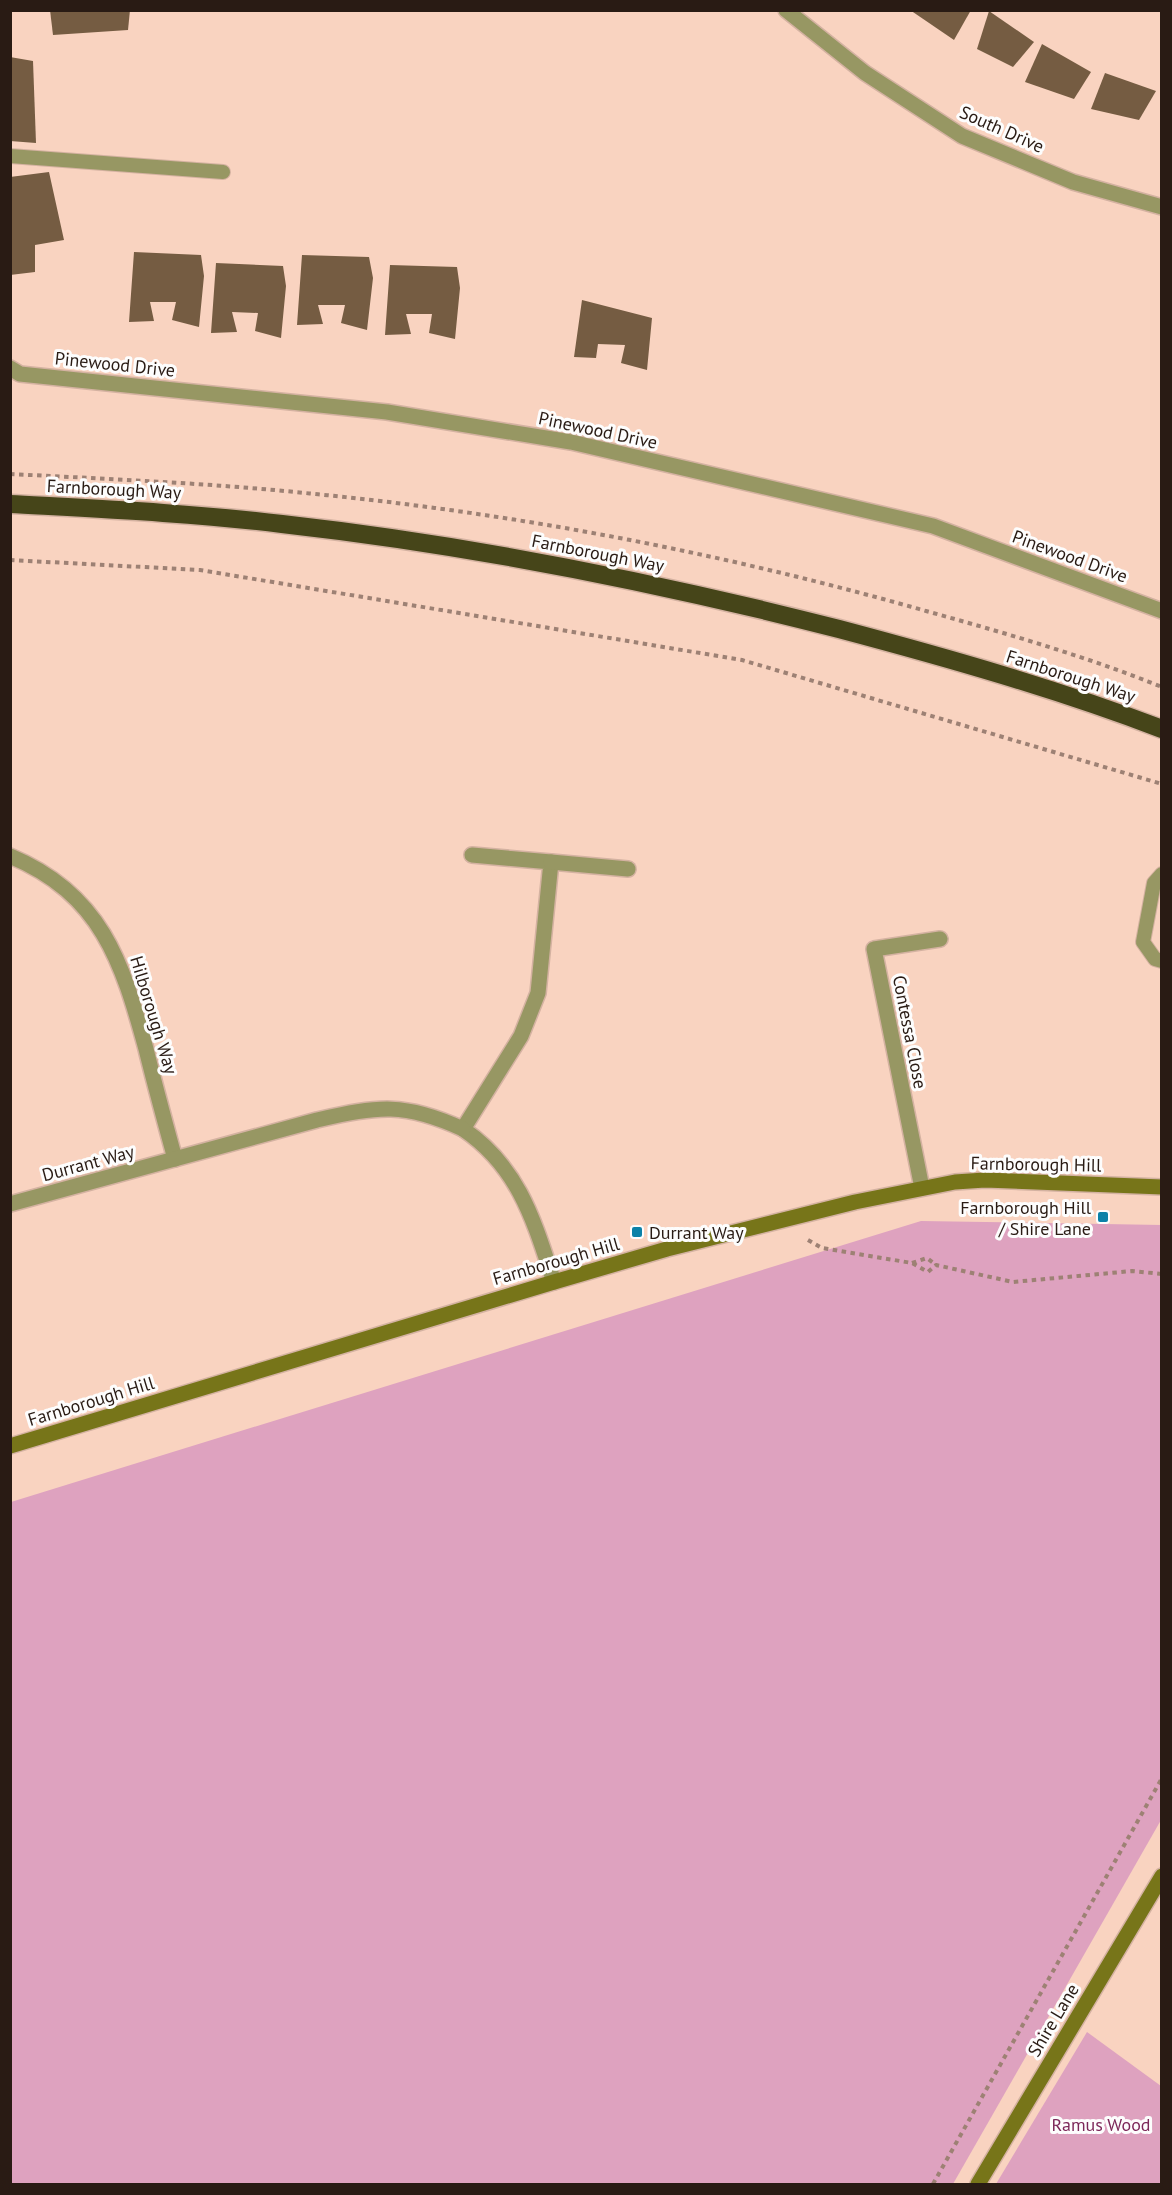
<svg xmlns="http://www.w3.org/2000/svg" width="1172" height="2195" font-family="'PT Sans',sans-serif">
<rect width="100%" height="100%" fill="#f9d3c0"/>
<g fill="#dea2bf">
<polygon points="921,1221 1162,1225 1161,1820 953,2184 11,2184 11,1502"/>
<polygon points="1087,2032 1161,2086 1161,2184 996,2184"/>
</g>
<g fill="#755c42">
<polygon points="50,10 130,10 128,30 53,35"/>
<polygon points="910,10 971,10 954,40"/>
<polygon points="989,11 1034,42 1013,67 977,49"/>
<polygon points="1042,44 1091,72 1074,99 1025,82"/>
<polygon points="10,57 33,61 36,143 10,141"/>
<polygon points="1105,73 1156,91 1139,120 1091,109"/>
<polygon points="49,172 64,240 35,245 35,272 10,275 10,177"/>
<polygon points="134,252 201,255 204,276 199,327 172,320 176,302 150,302 154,321 129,322"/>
<polygon points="302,255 369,257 373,278 367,330 341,323 345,305 318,305 323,324 297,325"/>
<polygon points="216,263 283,266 286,286 281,338 255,331 258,313 232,312 237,332 211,333"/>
<polygon points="390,265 457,267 460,288 455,339 429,333 432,314 406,314 411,334 385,335"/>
<polygon points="582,300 652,318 647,370 621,363 625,345 598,344 596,358 574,357"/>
</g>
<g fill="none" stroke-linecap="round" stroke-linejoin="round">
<g stroke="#d4b2a1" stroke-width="16">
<g id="lane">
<polyline points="10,156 223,172"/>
<polyline points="1162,874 1154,883 1143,942 1155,959 1162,961"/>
</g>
</g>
<g stroke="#d4b2a1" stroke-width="18">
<g id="street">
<polyline points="786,10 865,73 962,136 1073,182 1162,207"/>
<polyline points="10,368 20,374 387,412 571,442 933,526 1162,611"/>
<path d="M472 855 551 862 538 993 521 1036 463 1129C519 1167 534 1221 554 1282"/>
<path d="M10 856C101 894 122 961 146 1049 155 1086 165 1122 175 1159"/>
<polyline points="551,862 628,869"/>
<polyline points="922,1188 874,949 940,939"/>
<path d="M10 1204 317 1120C379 1106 404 1102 463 1129"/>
</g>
</g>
<g stroke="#d4b2a1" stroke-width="18">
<g id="secondary">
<polyline points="10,1446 554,1282 667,1249 855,1202 955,1182 985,1180 1162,1187"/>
<polyline points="978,2184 1162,1876"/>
</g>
</g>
<g stroke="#d4b2a1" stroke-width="21">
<path id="highway" d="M10 504C101 509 192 513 282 524 470 545 656 582 839 629 948 658 1057 689 1162 729"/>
</g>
<g stroke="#9d8174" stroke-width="4" stroke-dasharray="4.5 4.5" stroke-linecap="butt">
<path d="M10 474C109 479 207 483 305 493 515 513 723 553 926 611 1005 633 1085 656 1162 687"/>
<polyline points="10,560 200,570 742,660 1162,784"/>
<polyline points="808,1240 822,1248 912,1263 928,1272 936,1265 1013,1282 1132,1271 1162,1274"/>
<polyline points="912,1263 927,1258 936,1265"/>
<polyline points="933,2184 1162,1778"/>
</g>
<use href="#lane" stroke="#979763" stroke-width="14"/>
<use href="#street" stroke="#979763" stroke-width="15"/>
<use href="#secondary" stroke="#777519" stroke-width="15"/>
<use href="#highway" stroke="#464519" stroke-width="18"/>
</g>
<g fill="#0b81a8" stroke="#fdfdfd" stroke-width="2">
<rect x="1097" y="1211" width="12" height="12" rx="3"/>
<rect x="631" y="1226" width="12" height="12" rx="3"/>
</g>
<g text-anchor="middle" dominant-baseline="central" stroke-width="6" stroke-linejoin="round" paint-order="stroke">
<g font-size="18" fill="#291b14" stroke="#fdfdfd">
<text transform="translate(1002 129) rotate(24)">South Drive</text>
<text transform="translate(115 364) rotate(6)">Pinewood Drive</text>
<text transform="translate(598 430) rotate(12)">Pinewood Drive</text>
<text transform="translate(114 489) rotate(3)">Farnborough Way</text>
<text transform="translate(598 553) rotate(11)">Farnborough Way</text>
<text transform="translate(1070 556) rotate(20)">Pinewood Drive</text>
<text transform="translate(1071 676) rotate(18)">Farnborough Way</text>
<text transform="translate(154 1015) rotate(73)">Hilborough Way</text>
<text transform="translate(910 1032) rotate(79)">Contessa Close</text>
<text transform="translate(88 1163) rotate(-15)">Durrant Way</text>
<text transform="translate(1036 1164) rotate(1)">Farnborough Hill</text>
<text transform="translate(556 1261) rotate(-16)">Farnborough Hill</text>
<text transform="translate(91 1401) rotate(-17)">Farnborough Hill</text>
<text transform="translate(1053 2020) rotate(-59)">Shire Lane</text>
</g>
<g font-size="18" fill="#291b14" stroke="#fdfdfd" text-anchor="end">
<text x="1091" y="1207">Farnborough Hill<tspan x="1091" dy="21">/ Shire Lane</tspan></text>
<text x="649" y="1232" text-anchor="start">Durrant Way</text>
</g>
<g font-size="18" fill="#7c2759" stroke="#fdfdfd">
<text x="1101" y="2124">Ramus Wood</text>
</g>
</g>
<rect width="1172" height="2195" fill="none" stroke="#291b14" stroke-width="24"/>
</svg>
